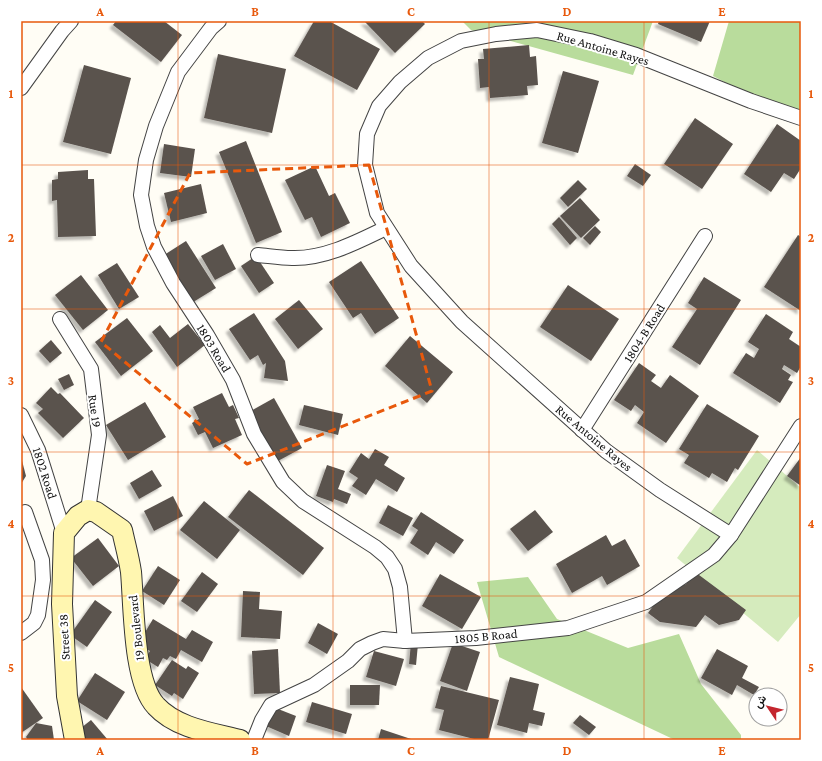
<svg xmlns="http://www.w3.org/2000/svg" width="822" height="761" font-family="'Crimson Pro',Vazirmatn,serif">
<defs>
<filter id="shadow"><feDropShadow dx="-3.5" dy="3.5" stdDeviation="1" flood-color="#0004"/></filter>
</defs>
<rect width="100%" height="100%" fill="#fffdf5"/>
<polygon fill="#d5ebbd" points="757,450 801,488 801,614 778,642 677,558"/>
<g fill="#b9dc9c">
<polygon points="462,21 653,21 633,75 471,30"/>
<polygon points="729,21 801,21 801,117 774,108 713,76"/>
<polygon points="528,577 557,619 628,648 679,634 701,684 741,735 741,740 675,740 499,657 477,582"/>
</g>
<g fill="#5a524d" filter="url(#shadow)">
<polygon points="116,21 164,21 182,35 161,62 113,25"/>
<polygon points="314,21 329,21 380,49 357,90 294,56"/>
<polygon points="364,21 422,21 425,24 395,53"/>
<polygon points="659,21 710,21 701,42 658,24"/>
<polygon points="529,45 530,57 536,56 538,85 527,86 528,95 490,98 489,87 480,88 478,59 484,59 483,49"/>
<polygon points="218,54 286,69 272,133 204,118"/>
<polygon points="84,65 131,78 111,154 63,142"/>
<polygon points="563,71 599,81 578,153 542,143"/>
<polygon points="695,118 733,144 702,189 664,164"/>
<polygon points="777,124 801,141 801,168 794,179 784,173 771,192 744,174"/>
<polygon points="246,141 282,232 256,243 219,152"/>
<polygon points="164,144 195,149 191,177 160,173"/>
<polygon points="635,164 651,175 643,186 627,176"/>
<polygon points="315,166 329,196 335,193 350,223 321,237 312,217 305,220 285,180"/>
<polygon points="88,170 88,179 94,179 96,236 58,237 57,200 52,201 52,180 58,179 58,172"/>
<polygon points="578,180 587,189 568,207 560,198"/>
<polygon points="201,184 207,213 171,222 164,193"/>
<polygon points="580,198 600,220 581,238 560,216"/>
<polygon points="559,217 577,238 570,245 552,224"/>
<polygon points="595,226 601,232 590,245 583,238"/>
<polygon points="798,235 801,237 801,311 764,287"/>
<polygon points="186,241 216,288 190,304 161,257"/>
<polygon points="223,244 236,269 215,280 201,256"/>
<polygon points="256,256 274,283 259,293 241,266"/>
<polygon points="361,261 399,318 375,334 361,313 353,318 329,282"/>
<polygon points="117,263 139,297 119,309 98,275"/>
<polygon points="81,275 108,310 83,330 55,295"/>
<polygon points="704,277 741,300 700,365 672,347 697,309 688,303"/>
<polygon points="568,285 619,319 591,361 540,327"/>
<polygon points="299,300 323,329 298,349 275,319"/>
<polygon points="254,313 285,361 288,381 264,378 266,363 263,365 258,355 250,360 229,329"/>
<polygon points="766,314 793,332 789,339 801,347 801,366 797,373 784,365 782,369 791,375 788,380 793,382 780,403 733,373 746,353 754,358 759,349 748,342"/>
<polygon points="127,318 153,351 121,376 95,342"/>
<polygon points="188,324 205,345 177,367 152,332 160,325 170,338"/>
<polygon points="410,336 453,372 427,403 385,366"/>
<polygon points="51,340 62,353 50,363 39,351"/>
<polygon points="639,363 656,375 651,381 661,388 670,375 699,396 666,443 637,423 644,412 635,405 631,411 614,400"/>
<polygon points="69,374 74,385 64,390 58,379"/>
<polygon points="51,387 58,394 60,393 84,418 63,438 38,413 43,409 36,403"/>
<polygon points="222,393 229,407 233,405 239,418 235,419 242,435 213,448 205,432 198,435 192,423 199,419 193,407"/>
<polygon points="274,398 302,448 276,462 249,412"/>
<polygon points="145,402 166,437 128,460 106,425"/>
<polygon points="707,404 759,436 738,470 735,468 727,482 712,473 709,478 684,463 689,455 679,449"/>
<polygon points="304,405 343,414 338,435 299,425"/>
<polygon points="375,449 389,457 384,465 405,478 397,492 376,479 366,495 352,486 358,478 349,472 361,453 369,459"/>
<polygon points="21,457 26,476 21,484"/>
<polygon points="801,457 801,486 787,476"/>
<polygon points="327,465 345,471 338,489 351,494 347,504 334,499 333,502 316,496"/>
<polygon points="152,470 162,486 139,499 130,483"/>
<polygon points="249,490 324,548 303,575 228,517"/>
<polygon points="173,496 183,516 154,531 144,511"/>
<polygon points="204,501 240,530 217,559 180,530"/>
<polygon points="388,505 413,518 403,536 379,523"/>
<polygon points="535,510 553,532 528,551 510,529"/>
<polygon points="421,512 464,540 454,554 436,542 428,555 410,543 418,530 412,526"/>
<polygon points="606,535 612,546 625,539 640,566 607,585 602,576 572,593 556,564"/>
<polygon points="98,538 119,566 93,586 71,558"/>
<polygon points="158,566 180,580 164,605 142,591"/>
<polygon points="202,572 218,584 197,612 181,601"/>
<polygon points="695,572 746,610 739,620 719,625 705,615 696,627 660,622 648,613 659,598 655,596 686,584"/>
<polygon points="440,574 481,597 462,629 422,606"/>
<polygon points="243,591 260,592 259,609 282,611 280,639 241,637"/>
<polygon points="95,600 112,612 87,647 70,635"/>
<polygon points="153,619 186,639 192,630 213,642 202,662 181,650 176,659 170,656 167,660 163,658 158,667 145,659 150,651 138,644"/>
<polygon points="318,623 338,634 327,654 308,643"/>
<polygon points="411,643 418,644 416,665 409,664"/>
<polygon points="453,643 480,652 467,691 440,681"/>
<polygon points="278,649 280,693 254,694 252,651"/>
<polygon points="717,649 748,666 742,678 759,687 754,695 737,685 732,695 701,678"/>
<polygon points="374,651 404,659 396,686 366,677"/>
<polygon points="172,660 186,669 188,666 199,673 183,699 174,693 172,696 155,685"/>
<polygon points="95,673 125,692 107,720 77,701"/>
<polygon points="510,677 539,684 533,710 545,713 542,726 529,723 527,733 497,725"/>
<polygon points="350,685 380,685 379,705 350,705"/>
<polygon points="441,686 499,700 488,740 478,740 439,730 444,710 435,708"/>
<polygon points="21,687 43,718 21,733"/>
<polygon points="312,702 352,714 346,734 306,722"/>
<polygon points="273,707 296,716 289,736 266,726"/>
<polygon points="580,715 596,727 589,735 573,723"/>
<polygon points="91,720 108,740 83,740 76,732"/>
<polygon points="36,723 52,726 54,740 28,740 26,737"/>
<polygon points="381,729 414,740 378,740"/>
</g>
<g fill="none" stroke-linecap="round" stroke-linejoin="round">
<g stroke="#444" stroke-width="16">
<g id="street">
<polyline points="219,21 211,28 178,72 156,126 146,160 141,195 147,226 154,247 173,283 207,335 233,380 254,434 283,482 303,501 375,547 387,557 395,569 400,587 405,641"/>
<polyline points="21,88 62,31 71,21"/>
<path d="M258 255C269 256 281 258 292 258 325 259 357 242 386 228"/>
<polyline points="60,319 91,369 99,435 88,510"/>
<polyline points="21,415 38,450 64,533"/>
<polyline points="582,430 705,236"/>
<polyline points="731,535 660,490 606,451 462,322 411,266 377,213 365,165 367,134 379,106 400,82 428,58 461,41 496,34 537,30 590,41 636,55 751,101 801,118"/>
<polyline points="21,633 34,623 38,615 43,580 42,560 25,512"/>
<polyline points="254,740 262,720 271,705 314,685 348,661 360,649 372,643 383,639 405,641 476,638 568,628 646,602 714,555 731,535 801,426"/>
</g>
</g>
<g stroke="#333" stroke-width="22">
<path id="secondary" d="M75 740 67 696 62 604 64 533 78 516 88 510 96 512 122 530C125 544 129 558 131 572 134 605 133 682 156 706 176 728 212 733 240 740"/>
</g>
<use href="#street" stroke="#fff" stroke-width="14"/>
<use href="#secondary" stroke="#fff6b0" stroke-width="20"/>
</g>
<path fill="none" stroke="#e8590c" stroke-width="3" stroke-dasharray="8 5" stroke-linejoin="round" d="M369 165 432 391 247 464 101 342 190 173Z"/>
<path fill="none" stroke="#e8590c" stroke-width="1" stroke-opacity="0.55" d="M178 21V740M333 21V740M489 21V740M644 21V740M21 165H801M21 309H801M21 452H801M21 596H801"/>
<g text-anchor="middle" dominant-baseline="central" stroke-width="4" stroke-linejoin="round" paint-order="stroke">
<g font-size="13" fill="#111" stroke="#fff">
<text transform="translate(603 48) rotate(16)">Rue Antoine Rayes</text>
<text transform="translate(644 333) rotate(-58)">1804-B Road</text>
<text transform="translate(214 348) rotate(59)">1803 Road</text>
<text transform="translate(95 411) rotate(82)">Rue 19</text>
<text transform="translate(594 438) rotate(40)">Rue Antoine Rayes</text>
<text transform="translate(45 473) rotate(72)">1802 Road</text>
<text transform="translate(136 628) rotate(-96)">19 Boulevard</text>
<text transform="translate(486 636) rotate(-5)">1805 B Road</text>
<text transform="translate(64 637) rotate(-93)">Street 38</text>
</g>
</g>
<rect width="822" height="761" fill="none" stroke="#ffffff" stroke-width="44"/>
<g transform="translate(768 707) rotate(305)"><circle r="19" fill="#ffffff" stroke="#a0a0a0"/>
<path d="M0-3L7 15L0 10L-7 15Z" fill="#c4262e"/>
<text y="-6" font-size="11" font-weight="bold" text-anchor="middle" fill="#111111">ش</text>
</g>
<rect x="22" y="22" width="778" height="717" fill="none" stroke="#e8590c" stroke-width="1.5"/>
<g font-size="13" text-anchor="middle" font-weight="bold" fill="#e8590c">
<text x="100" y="16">A</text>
<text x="255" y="16">B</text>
<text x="411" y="16">C</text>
<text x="567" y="16">D</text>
<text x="722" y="16">E</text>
<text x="11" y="98">1</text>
<text x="811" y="98">1</text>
<text x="11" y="242">2</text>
<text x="811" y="242">2</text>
<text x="11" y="385">3</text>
<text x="811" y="385">3</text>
<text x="11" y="528">4</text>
<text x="811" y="528">4</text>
<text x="11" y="672">5</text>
<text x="811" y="672">5</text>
<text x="100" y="755">A</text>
<text x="255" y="755">B</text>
<text x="411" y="755">C</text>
<text x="567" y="755">D</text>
<text x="722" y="755">E</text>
</g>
</svg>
